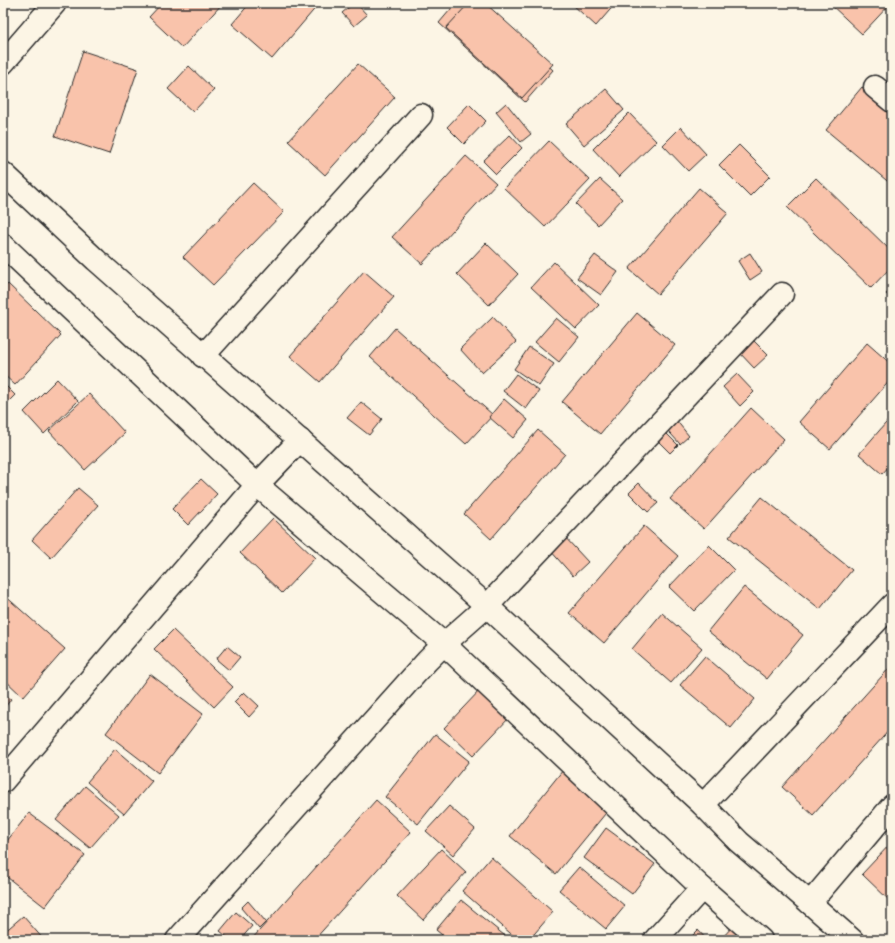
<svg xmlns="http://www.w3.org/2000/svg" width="895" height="943" font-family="'Comic Neue',sans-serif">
<rect width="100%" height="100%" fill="#fcf5e5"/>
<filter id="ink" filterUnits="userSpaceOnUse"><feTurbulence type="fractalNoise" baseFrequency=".025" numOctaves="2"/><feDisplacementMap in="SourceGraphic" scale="8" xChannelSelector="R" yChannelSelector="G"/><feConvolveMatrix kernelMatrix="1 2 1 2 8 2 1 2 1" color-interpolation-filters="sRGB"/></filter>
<g filter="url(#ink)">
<g fill="#f9c3ab" stroke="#2b2b2b">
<polygon points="162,3 223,3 182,48 149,17"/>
<polygon points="250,3 315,3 318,5 272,59 232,24"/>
<polygon points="354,3 356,3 367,15 354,26 342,13"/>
<polygon points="456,3 480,3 553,70 525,102 439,23"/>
<polygon points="469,3 485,3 553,64 522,98 446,28"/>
<polygon points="573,3 616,3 596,26 572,4"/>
<polygon points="829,3 891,3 862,34"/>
<polygon points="83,51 138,69 109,154 55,136"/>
<polygon points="358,64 395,97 325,175 288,141"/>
<polygon points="189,66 214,90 193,112 168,89"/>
<polygon points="862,87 892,113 892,185 826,130"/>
<polygon points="606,89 624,110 584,145 566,124"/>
<polygon points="506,103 531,134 521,142 496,112"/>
<polygon points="469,104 486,121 464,144 447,127"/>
<polygon points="629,113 656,141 619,177 593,149"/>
<polygon points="681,127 706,154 688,171 663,145"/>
<polygon points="510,135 522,148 496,174 483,161"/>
<polygon points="549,141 590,180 545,227 504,188"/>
<polygon points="739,145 770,176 750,196 719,165"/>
<polygon points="466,156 496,183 422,264 392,237"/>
<polygon points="816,178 892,252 892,266 871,288 787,207"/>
<polygon points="600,179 622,199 598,225 576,204"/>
<polygon points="253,183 284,212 213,285 183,257"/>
<polygon points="699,188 728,213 658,294 629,269"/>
<polygon points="486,243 518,274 489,305 457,274"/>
<polygon points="750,253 762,272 750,280 738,261"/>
<polygon points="595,255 618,272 601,295 577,278"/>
<polygon points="554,262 599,305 576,329 531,287"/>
<polygon points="364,271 394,297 320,382 290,356"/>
<polygon points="8,284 61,335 15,385 3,374 3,289"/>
<polygon points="892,288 892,299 886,294"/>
<polygon points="637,313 675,345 600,434 562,402"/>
<polygon points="493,317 516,342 482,373 460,349"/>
<polygon points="556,318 579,337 559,362 535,342"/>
<polygon points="395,328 493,415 466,444 370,357"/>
<polygon points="751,338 768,355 754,368 738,351"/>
<polygon points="867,343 892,365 892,378 830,449 799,422"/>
<polygon points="529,347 554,364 539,386 514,369"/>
<polygon points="516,374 539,391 526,409 503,391"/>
<polygon points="737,374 754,392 740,406 723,387"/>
<polygon points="57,379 78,401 44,434 24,412"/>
<polygon points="3,383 15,395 3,407"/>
<polygon points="89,394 125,433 85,470 49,431"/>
<polygon points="504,399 528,420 513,438 489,417"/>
<polygon points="361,402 382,419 369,435 347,418"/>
<polygon points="751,408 784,439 704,529 670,499"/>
<polygon points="671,414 689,436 680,444 661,423"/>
<polygon points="892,416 892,463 882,474 859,454"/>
<polygon points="662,429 678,445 670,453 654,437"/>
<polygon points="538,430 565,454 491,539 464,514"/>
<polygon points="201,479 217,494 188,525 172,509"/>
<polygon points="639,483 658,503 648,512 629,493"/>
<polygon points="78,488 98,505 51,558 32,540"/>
<polygon points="762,497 852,570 820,609 729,537"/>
<polygon points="273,518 315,558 282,593 240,553"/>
<polygon points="644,526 678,556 604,643 569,613"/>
<polygon points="563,535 588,562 573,576 549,549"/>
<polygon points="709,545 734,570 694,611 669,587"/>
<polygon points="744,587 803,635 767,679 708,631"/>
<polygon points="3,594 65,649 23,697 3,678"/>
<polygon points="662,613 702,648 671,683 632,649"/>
<polygon points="173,630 233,687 214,707 154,649"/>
<polygon points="227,646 240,657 229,670 216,659"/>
<polygon points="705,656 755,699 731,728 680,685"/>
<polygon points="892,665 892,727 813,815 782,787"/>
<polygon points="150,674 203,714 158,773 106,733"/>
<polygon points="481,689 510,717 473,756 444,728"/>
<polygon points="244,692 259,706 249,717 234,702"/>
<polygon points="3,693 11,699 3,710"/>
<polygon points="435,734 469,761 418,824 385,797"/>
<polygon points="115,749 152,781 124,814 87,782"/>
<polygon points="563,770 610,808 556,874 510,836"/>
<polygon points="85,786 119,815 90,848 56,820"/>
<polygon points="376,800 411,832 314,940 251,940"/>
<polygon points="449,806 475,829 453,855 426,831"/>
<polygon points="29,813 85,855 45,907 3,874 3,846"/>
<polygon points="606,828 655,864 632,894 584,858"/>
<polygon points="892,842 892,903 862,874"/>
<polygon points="441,849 466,872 423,920 397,896"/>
<polygon points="491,857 553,912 529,940 518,940 462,891"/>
<polygon points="579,867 625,906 606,929 559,890"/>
<polygon points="461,900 510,940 448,940 436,930"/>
<polygon points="248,901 266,922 259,929 241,908"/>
<polygon points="236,912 252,926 240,940 231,940 220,931"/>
<polygon points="23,916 44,940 3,940 3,933"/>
<polygon points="734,925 750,940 720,940"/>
<polygon points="698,930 707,940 688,940"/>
<polygon points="217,934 224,940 213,940"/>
</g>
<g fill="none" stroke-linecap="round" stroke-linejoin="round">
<g stroke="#2b2b2b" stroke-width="25">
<g id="minor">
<polyline points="3,63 55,3"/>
<polyline points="875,87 892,101"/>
<polyline points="3,173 96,260 487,606 703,805 739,842 810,903 852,940"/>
<polyline points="3,245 257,485 444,644 702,888 761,940"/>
<polyline points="203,356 421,115"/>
<polyline points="3,781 257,485 300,440"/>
<polyline points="703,805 892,605"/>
<polyline points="810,903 892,806"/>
<polyline points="177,940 427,661 444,644 487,606 782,294"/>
<polyline points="655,940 702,888"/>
</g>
</g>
<use href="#minor" stroke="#fcf5e5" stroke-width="22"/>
</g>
</g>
<rect width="895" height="943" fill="none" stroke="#fcf5e5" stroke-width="16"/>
<rect x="8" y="8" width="879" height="927" fill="none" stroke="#2b2b2b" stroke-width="1.5" filter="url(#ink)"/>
</svg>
